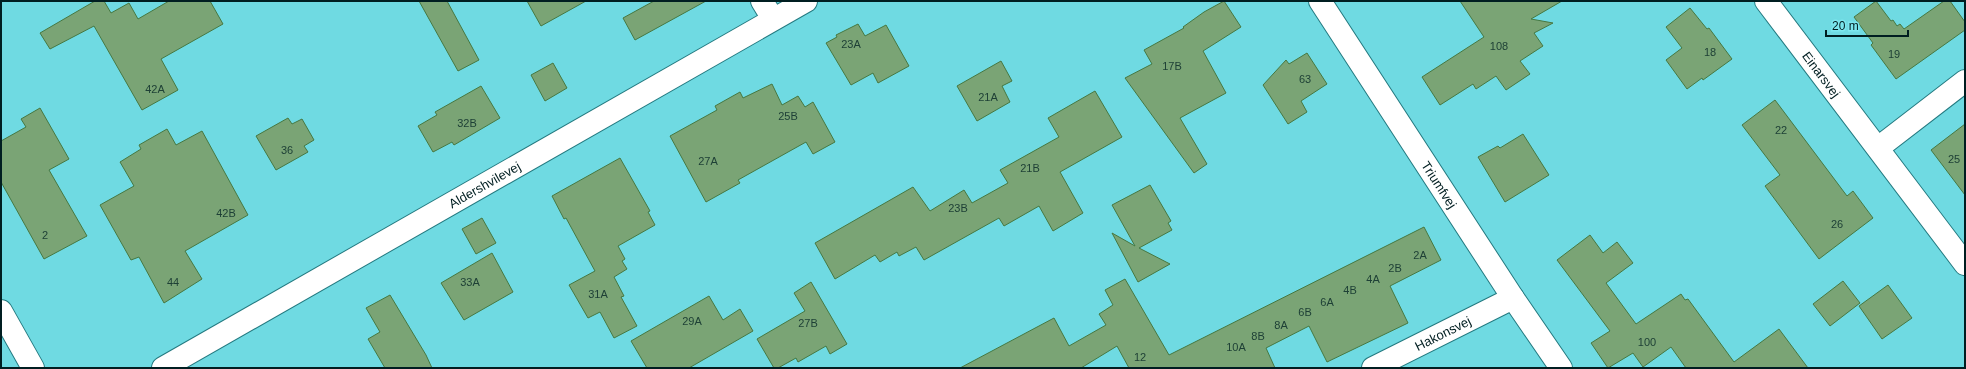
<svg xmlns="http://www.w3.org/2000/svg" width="1966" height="369" font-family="Helvetica,sans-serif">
<rect width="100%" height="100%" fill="#6fdae2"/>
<g fill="#7aa475" stroke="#467841">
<polygon points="95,1 104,1 111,13 129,3 138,19 169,1 210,1 223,24 161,59 178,90 142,110 94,26 50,49 40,33"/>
<polygon points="419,1 447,1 479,60 458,71"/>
<polygon points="527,1 586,1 541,26"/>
<polygon points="654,1 706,1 635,40 623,18"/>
<polygon points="1224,1 1241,27 1203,51 1226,93 1180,118 1207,164 1194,173 1125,78 1152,64 1144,50 1184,28 1183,27 1204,12"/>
<polygon points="1460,1 1562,1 1531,19 1553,23 1534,33 1543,46 1520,61 1530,74 1506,90 1496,76 1476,89 1473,84 1440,105 1422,77 1484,37"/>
<polygon points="1876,1 1891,21 1893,20 1897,26 1900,24 1904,29 1944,1 1950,1 1965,22 1965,30 1896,79 1871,45 1873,43 1854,17"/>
<polygon points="1690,8 1707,29 1709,28 1732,59 1703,80 1702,78 1687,89 1666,60 1682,48 1666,27"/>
<polygon points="858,24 865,36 886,25 909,66 878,83 873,73 851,85 826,43 837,37 836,35"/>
<polygon points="1307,53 1327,84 1301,101 1307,112 1288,124 1263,85 1286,60 1289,64"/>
<polygon points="1001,61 1012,81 1002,86 1010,102 977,121 957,86"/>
<polygon points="553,63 567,88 545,101 531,75"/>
<polygon points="772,84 782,105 798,96 805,107 813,102 835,142 813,154 806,142 738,180 740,183 706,202 670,136 717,110 715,106 740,92 743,98"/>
<polygon points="481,86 500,118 454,145 452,142 433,152 418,126 437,115 435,112"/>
<polygon points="1095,91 1122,137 1060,172 1083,213 1053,231 1039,206 1004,226 999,218 924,260 916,247 899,256 897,252 880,262 875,255 835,279 815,243 913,187 930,211 964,190 972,203 1008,183 1000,170 1059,137 1048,118"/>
<polygon points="1775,100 1847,196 1853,191 1873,218 1819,259 1765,186 1780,175 1742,125"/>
<polygon points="40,108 69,159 49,170 87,236 44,259 1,182 1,141 26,127 21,119"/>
<polygon points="288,118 292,124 302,119 314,140 304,146 308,152 276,170 256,136"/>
<polygon points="1965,124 1965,195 1931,150"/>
<polygon points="167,129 176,145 202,131 248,215 185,251 202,279 164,303 139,257 131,260 100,205 134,186 120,162 141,149 139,145"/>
<polygon points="1523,134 1549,175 1505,202 1478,157 1498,146 1500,148"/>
<polygon points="620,158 650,211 648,212 655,225 618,246 625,259 622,261 627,269 614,277 624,296 621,297 637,326 614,338 600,312 588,318 569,285 595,271 566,218 564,219 552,196"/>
<polygon points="1150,185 1171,221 1168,223 1172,230 1139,248 1170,264 1138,282 1112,233 1135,246 1112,205"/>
<polygon points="482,218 496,243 476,254 462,229"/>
<polygon points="1424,227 1441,260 1390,286 1408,323 1327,362 1309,326 1266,348 1275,368 1129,368 1117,346 1081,368 960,368 1054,318 1069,346 1106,325 1099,314 1113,305 1105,290 1125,279 1169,355"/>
<polygon points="1590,235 1603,253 1617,242 1633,263 1606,283 1636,324 1681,294 1685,300 1688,299 1734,362 1779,329 1808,368 1686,368 1671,347 1643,367 1633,353 1608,368 1591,343 1610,331 1557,260"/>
<polygon points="492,253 513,292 464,320 441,283"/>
<polygon points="1843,281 1860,303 1830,326 1813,304"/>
<polygon points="811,282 847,344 830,354 826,346 798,362 796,358 778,368 774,368 757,339 805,311 794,293"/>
<polygon points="1888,285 1912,318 1882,339 1859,306"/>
<polygon points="390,295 426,355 432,368 385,368 368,339 380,332 366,308"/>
<polygon points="709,296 723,320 740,309 753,331 689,368 647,368 631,341"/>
</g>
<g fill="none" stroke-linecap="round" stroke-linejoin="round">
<g stroke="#247a80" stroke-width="24">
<g id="street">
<polyline points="762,1 773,19"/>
<path id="s1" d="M1320 1 1513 298 1561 368"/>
<path id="s2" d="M1766 1 1965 264"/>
<polyline points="1878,148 1965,81"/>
<polyline points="1,311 33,368"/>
<path id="s3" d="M163 368 806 1"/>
<path id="s4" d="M1373 368 1513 298"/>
</g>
</g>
<use href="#street" stroke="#fff" stroke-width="22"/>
</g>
<g text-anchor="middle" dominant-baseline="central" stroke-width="3.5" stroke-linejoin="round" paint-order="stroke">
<g font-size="11" fill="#1e4036">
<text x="851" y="44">23A</text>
<text x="1499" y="46">108</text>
<text x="1710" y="52">18</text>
<text x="1894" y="54">19</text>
<text x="1172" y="66">17B</text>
<text x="1305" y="79">63</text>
<text x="155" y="89">42A</text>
<text x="988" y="97">21A</text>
<text x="788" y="116">25B</text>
<text x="467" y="123">32B</text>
<text x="1781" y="130">22</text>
<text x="287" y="150">36</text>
<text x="1954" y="159">25</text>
<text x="708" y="161">27A</text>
<text x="1030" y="168">21B</text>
<text x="958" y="208">23B</text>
<text x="226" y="213">42B</text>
<text x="1837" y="224">26</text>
<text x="45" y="235">2</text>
<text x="1420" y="255">2A</text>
<text x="1395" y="268">2B</text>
<text x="1373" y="279">4A</text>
<text x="173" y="282">44</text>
<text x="470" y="282">33A</text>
<text x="1350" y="290">4B</text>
<text x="598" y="294">31A</text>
<text x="1327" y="302">6A</text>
<text x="1305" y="312">6B</text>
<text x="692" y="321">29A</text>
<text x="808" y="323">27B</text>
<text x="1281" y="325">8A</text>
<text x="1258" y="336">8B</text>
<text x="1647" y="342">100</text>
<text x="1236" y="347">10A</text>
<text x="1140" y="357">12</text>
</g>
<g font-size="13" fill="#001e21" stroke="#7de7ef">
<text stroke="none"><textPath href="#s2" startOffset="92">Einarsvej</textPath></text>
<text stroke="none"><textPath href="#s3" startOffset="370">Aldershvilevej</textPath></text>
<text stroke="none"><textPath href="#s1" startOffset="219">Triumfvej</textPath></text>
<text stroke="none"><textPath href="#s4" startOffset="78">Hakonsvej</textPath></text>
</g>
</g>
<rect width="1966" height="369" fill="none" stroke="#001e21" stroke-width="4"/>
<path d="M1826 30v6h82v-6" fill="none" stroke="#001e21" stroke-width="2"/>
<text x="1832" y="30" font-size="12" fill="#001e21" stroke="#7de7ef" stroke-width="3" paint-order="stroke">20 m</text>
</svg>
